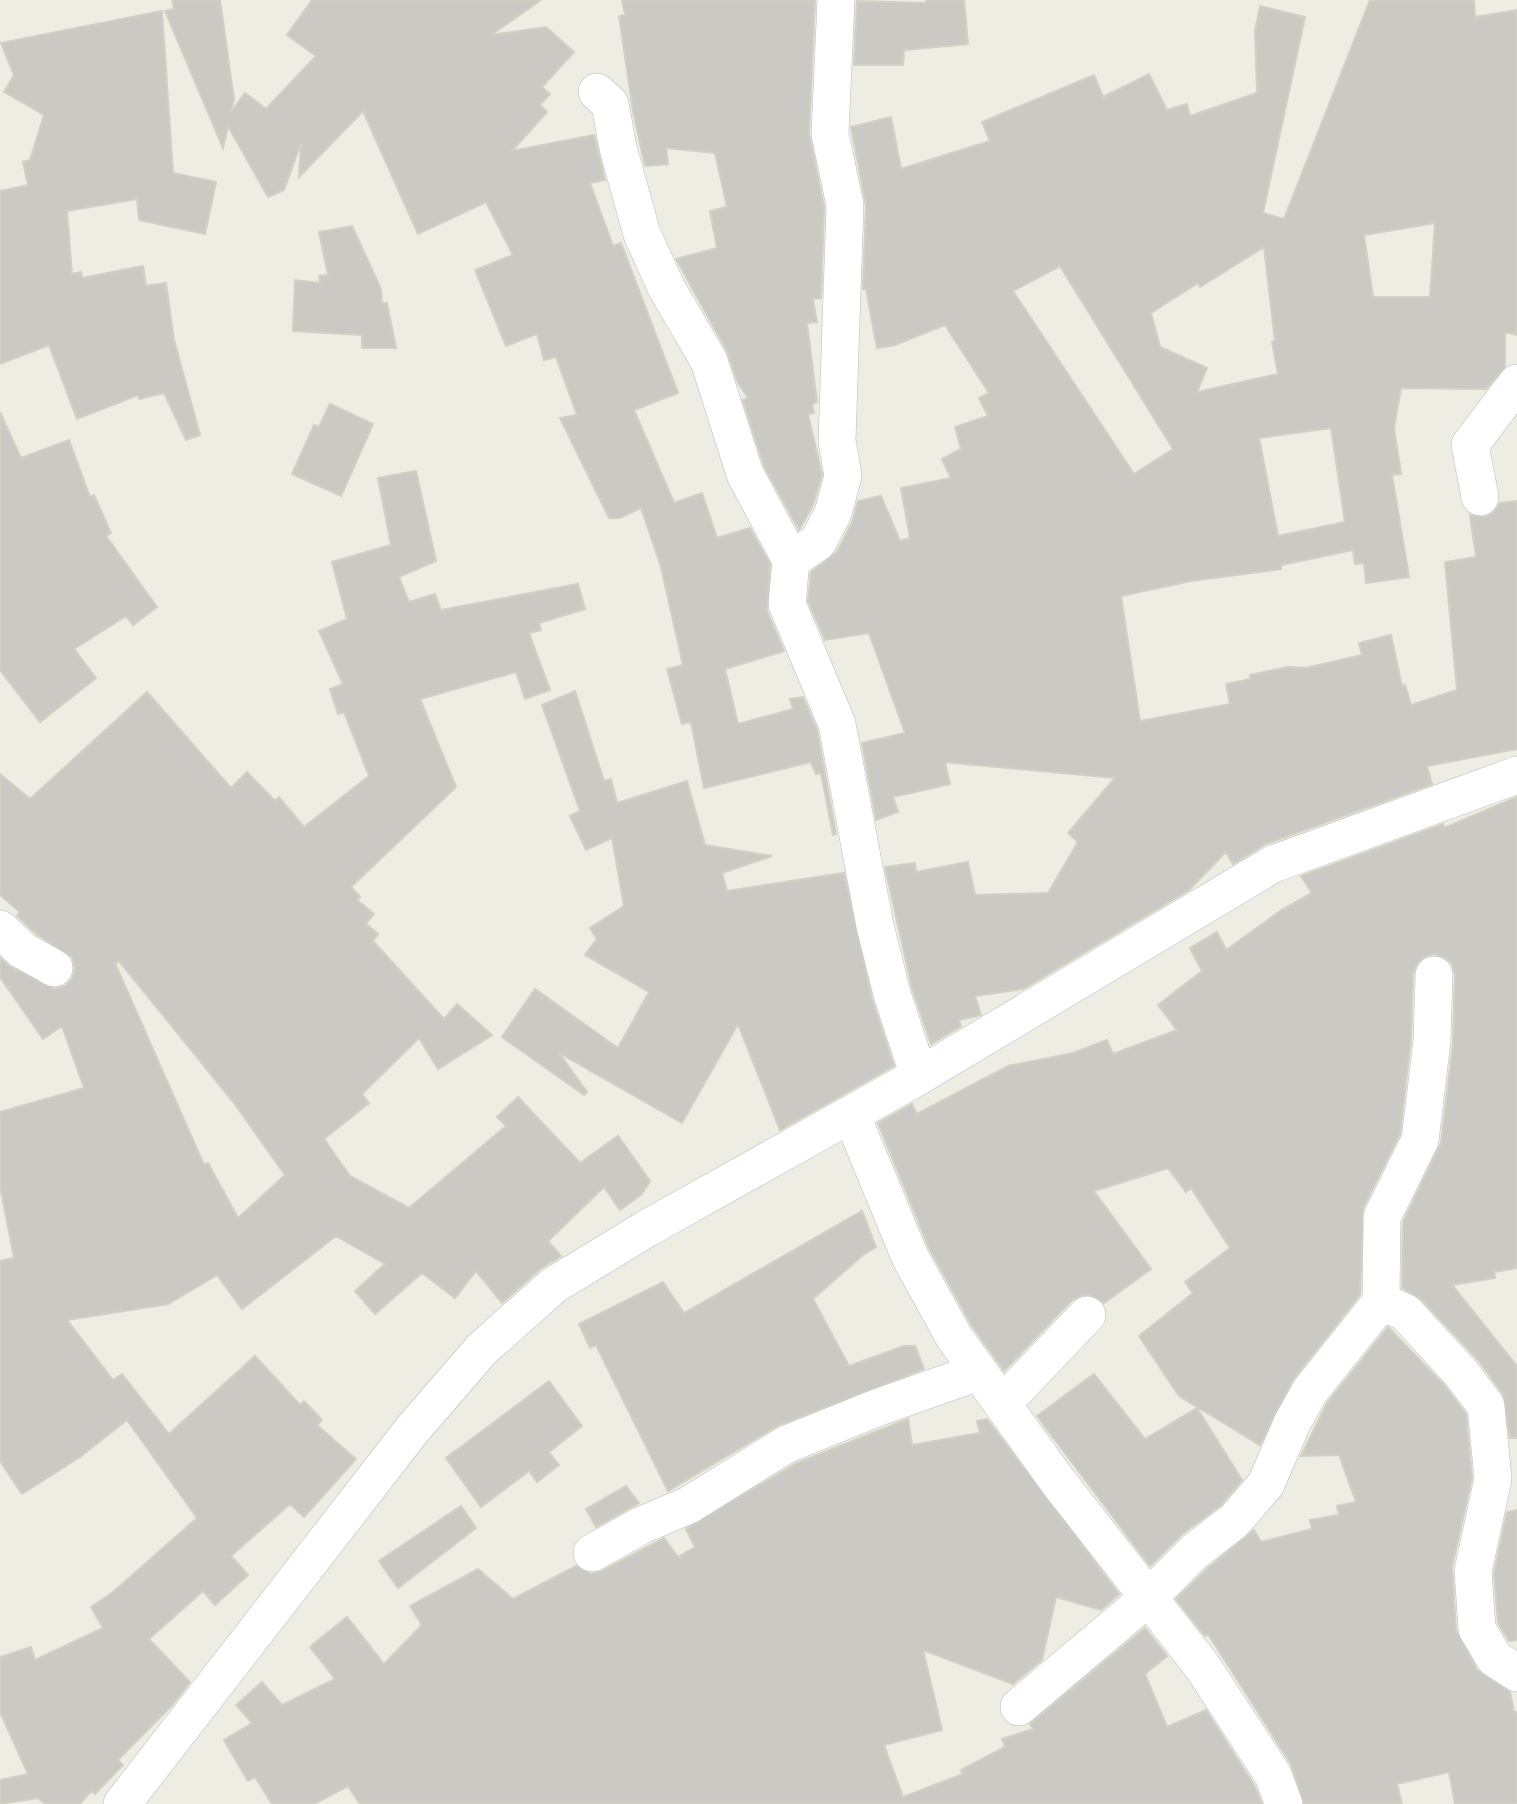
<svg xmlns="http://www.w3.org/2000/svg" width="1517" height="1804" font-family="Raleway,sans-serif">
<rect width="100%" height="100%" fill="#eeede3"/>
<g fill="#cbc9c3" stroke="#d3cfc2" stroke-width="2" fill-rule="evenodd">
<polygon points="172,0 220,0 234,99 231,112 245,93 266,109 316,56 287,35 312,0 541,0 491,35 546,27 574,52 542,87 550,94 540,105 547,112 512,151 594,135 605,180 590,183 613,246 621,243 678,393 634,410 674,503 702,493 717,538 750,528 770,564 767,611 784,651 725,669 738,724 793,709 790,699 803,697 817,730 836,834 833,835 821,773 816,774 811,762 704,788 691,722 682,724 667,669 683,665 661,567 641,508 620,518 609,518 560,418 577,415 556,357 544,360 537,334 506,346 475,270 513,255 486,202 418,234 363,111 299,177 301,143 284,190 268,197 228,126 223,148 165,11 174,9"/>
<polygon points="622,0 815,0 809,133 824,207 821,298 813,299 817,322 807,323 817,402 812,404 814,413 808,414 822,475 813,505 799,530 764,466 743,400 748,398 738,383 727,351 676,259 717,248 710,211 727,207 715,153 666,148 668,164 645,166 633,111 619,16 625,15"/>
<polygon points="926,0 964,0 968,44 904,50 903,65 854,65 857,1 926,3"/>
<path d="M1370 0H1474L1475 17 1517 10V335L1505 332V367L1486 389 1401 388 1394 428 1401 474 1392 475 1409 577 1366 583 1364 563 1355 564 1353 550 1281 565V569L1191 581 1121 596 1140 721 1230 704 1226 684 1251 679 1250 675 1288 667 1306 668 1362 655 1359 643 1391 635 1402 686 1405 685 1411 705 1457 690 1445 562 1476 557 1470 515 1485 517 1494 512 1500 503 1517 501V749L1427 766 1432 784 1266 844 1233 864 1226 852 1189 890 1023 989 975 996 981 1015 959 1020 961 1026 931 1044 912 988 885 867 915 863 916 872 968 862 975 895 1048 893 1078 842 1068 833 1115 778 945 762 950 784 893 797 898 812 876 820 862 743 905 733 869 633 825 640 808 601 811 572 837 552 852 523 858 501 881 496 900 541 910 538 901 488 951 478 942 459 961 449 955 427 988 416 979 398 989 393 945 325 895 345 877 348 866 289H863L866 205 851 127 891 117 901 169 990 141 982 122 1094 75 1103 97 1149 74 1167 110 1187 104 1190 116 1257 93 1255 31 1260 6 1305 17 1263 213 1284 219ZM1435 223 1430 297H1373L1364 235ZM1264 247 1275 341 1272 342 1278 374 1197 392 1207 368 1160 347 1151 313 1198 283 1200 287ZM1060 266 1173 449 1134 474 1013 291ZM1331 428 1345 522 1278 536 1259 438Z"/>
<polygon points="162,11 173,173 216,182 205,234 139,220 137,199 67,211 72,274 81,272 82,278 143,266 146,286 166,283 174,340 200,435 186,440 164,393 139,399 138,395 77,419 49,345 0,364 0,191 28,185 23,162 30,160 44,115 4,92 14,75 1,43"/>
<polygon points="352,226 381,289 382,304 387,303 396,348 362,348 362,335 293,331 295,280 320,283 319,276 328,275 319,232"/>
<polygon points="330,404 373,424 341,496 292,474 314,425 319,427"/>
<polygon points="0,412 21,458 69,440 90,497 94,495 111,533 106,536 157,607 133,625 126,616 74,649 96,678 40,722 0,670"/>
<path d="M416 471 436 561 399 577 409 602 435 594 441 610 578 584 585 609 539 623 541 630 529 633 550 690 525 699 516 672 420 699 456 787 351 887 360 897 357 900 374 914 366 924 378 934 373 941 444 1019 457 1004 492 1035 438 1069 419 1038 362 1094 369 1103 324 1139 350 1176 409 1208 506 1126 497 1117 518 1097 580 1163 618 1136 650 1181 642 1194 620 1210 604 1187 548 1241 561 1256 540 1269 502 1303 476 1271 455 1298 422 1273 375 1314 355 1291 385 1264 336 1236 242 1309 217 1275 168 1304 67 1320 113 1380 122 1374 169 1434 255 1356 300 1405 304 1401 322 1420 317 1425 356 1459 304 1517 290 1504 231 1556 248 1575 215 1605 203 1591 149 1639 190 1682 173 1704 118 1760 123 1765 95 1794 91 1791 80 1804H45L38 1798 0 1804V1780L28 1774 0 1712V1657L31 1647 35 1660 103 1628 91 1607 113 1592 197 1518 127 1420 80 1457 22 1494 0 1461V1261L14 1258 0 1186V1112L84 1088 62 1026 43 1039 0 977V958L12 968 54 989 65 986 72 979 75 968 72 957 35 933 17 916 20 912 0 895V774L30 799 147 692 231 788 247 772 275 801 279 797 304 827 369 776 344 712 338 714 330 689 343 684 319 631 347 619 332 562 391 545 378 478ZM119 961 234 1103 285 1175 238 1218 208 1163 204 1165 115 963Z"/>
<polygon points="575,691 604,781 611,779 617,803 687,781 705,845 772,856 722,873 727,891 844,873 872,999 894,1066 780,1130 738,1024 682,1123 559,1053 587,1092 584,1095 502,1037 535,989 618,1048 649,992 585,955 597,939 590,928 624,906 612,838 586,850 570,816 580,811 542,705"/>
<polygon points="1517,797 1517,1268 1494,1272 1495,1278 1452,1285 1517,1366 1517,1438 1510,1438 1503,1394 1478,1360 1420,1298 1402,1288 1403,1222 1441,1143 1453,1043 1455,975 1452,964 1446,958 1435,954 1424,957 1416,965 1413,974 1411,1039 1400,1134 1363,1208 1360,1295 1292,1381 1260,1445 1179,1396 1139,1336 1193,1293 1185,1282 1230,1248 1191,1188 1186,1192 1168,1168 1094,1191 1151,1269 1104,1303 1091,1295 1082,1295 1072,1300 1004,1371 972,1326 929,1248 878,1123 912,1104 917,1114 1008,1066 1073,1053 1107,1040 1113,1054 1177,1030 1158,1005 1202,971 1190,948 1217,932 1226,950 1283,909 1312,893 1301,876 1443,824 1444,828"/>
<polygon points="862,1211 876,1247 863,1255 813,1299 849,1366 904,1346 915,1346 924,1369 779,1425 668,1491 596,1345 590,1348 579,1324 663,1282 684,1313"/>
<polygon points="1388,1327 1445,1386 1466,1414 1472,1478 1452,1567 1456,1630 1477,1670 1510,1692 1514,1712 1517,1712 1517,1804 1455,1804 1449,1772 1397,1784 1402,1804 1304,1804 1291,1764 1208,1634 1205,1636 1176,1599 1209,1567 1254,1530 1261,1542 1312,1529 1310,1520 1339,1515 1337,1506 1356,1502 1339,1455 1301,1456 1327,1403"/>
<polygon points="1094,1374 1145,1439 1197,1408 1242,1480 1220,1506 1182,1534 1150,1566 1037,1416"/>
<polygon points="549,1381 582,1426 549,1452 559,1465 537,1482 529,1471 481,1507 446,1458"/>
<polygon points="908,1419 912,1445 980,1433 977,1421 987,1419 1119,1594 1101,1610 1056,1597 1042,1660 1013,1684 923,1650 942,1730 884,1745 903,1797 963,1774 961,1770 1005,1747 1002,1739 1033,1729 1030,1724 1145,1628 1167,1656 1145,1674 1167,1727 1206,1710 1254,1785 1262,1804 360,1804 348,1786 314,1804 272,1804 255,1777 248,1781 224,1740 252,1723 236,1705 262,1682 282,1705 335,1679 310,1647 347,1617 384,1664 422,1625 410,1606 478,1569 513,1599 576,1566 591,1574 602,1571 664,1538 678,1557 695,1547 686,1529 797,1463"/>
<polygon points="626,1486 639,1503 596,1527 586,1509"/>
<polygon points="461,1506 476,1528 398,1588 379,1561"/>
<polygon points="1517,1510 1517,1640 1509,1641 1498,1623 1494,1573 1507,1512"/>
</g>
<g fill="none" stroke-linecap="round" stroke-linejoin="round">
<g stroke="#b8bbbf" stroke-width="38">
<g id="minor">
<polyline points="597,92 610,104 618,148 642,234 666,287 709,361 745,474 791,560 787,604 837,724 875,926 892,994 919,1076"/>
<polyline points="1480,497 1470,445 1517,383"/>
<polyline points="791,560 818,542 833,513 843,476 837,441 845,205 830,134 836,0"/>
<polyline points="0,929 22,950 54,968"/>
<polyline points="851,1114 910,1257 954,1337 1059,1483 1202,1666 1273,1775 1284,1804"/>
<polyline points="1381,1302 1405,1312 1461,1373 1486,1406 1493,1479 1473,1571 1477,1629 1495,1659 1517,1673"/>
<polyline points="1003,1403 1087,1315"/>
<polyline points="592,1553 642,1525 689,1505 787,1444 879,1407 978,1372"/>
<polyline points="1019,1707 1149,1597 1195,1551 1234,1521 1266,1484 1292,1423 1310,1391 1381,1302 1382,1217 1420,1140 1432,1041 1434,975"/>
<polyline points="122,1804 412,1430 482,1349 554,1285 646,1229 919,1076 1273,864 1517,775"/>
</g>
</g>
<use href="#minor" stroke="#fff" stroke-width="37"/>
</g>
</svg>
